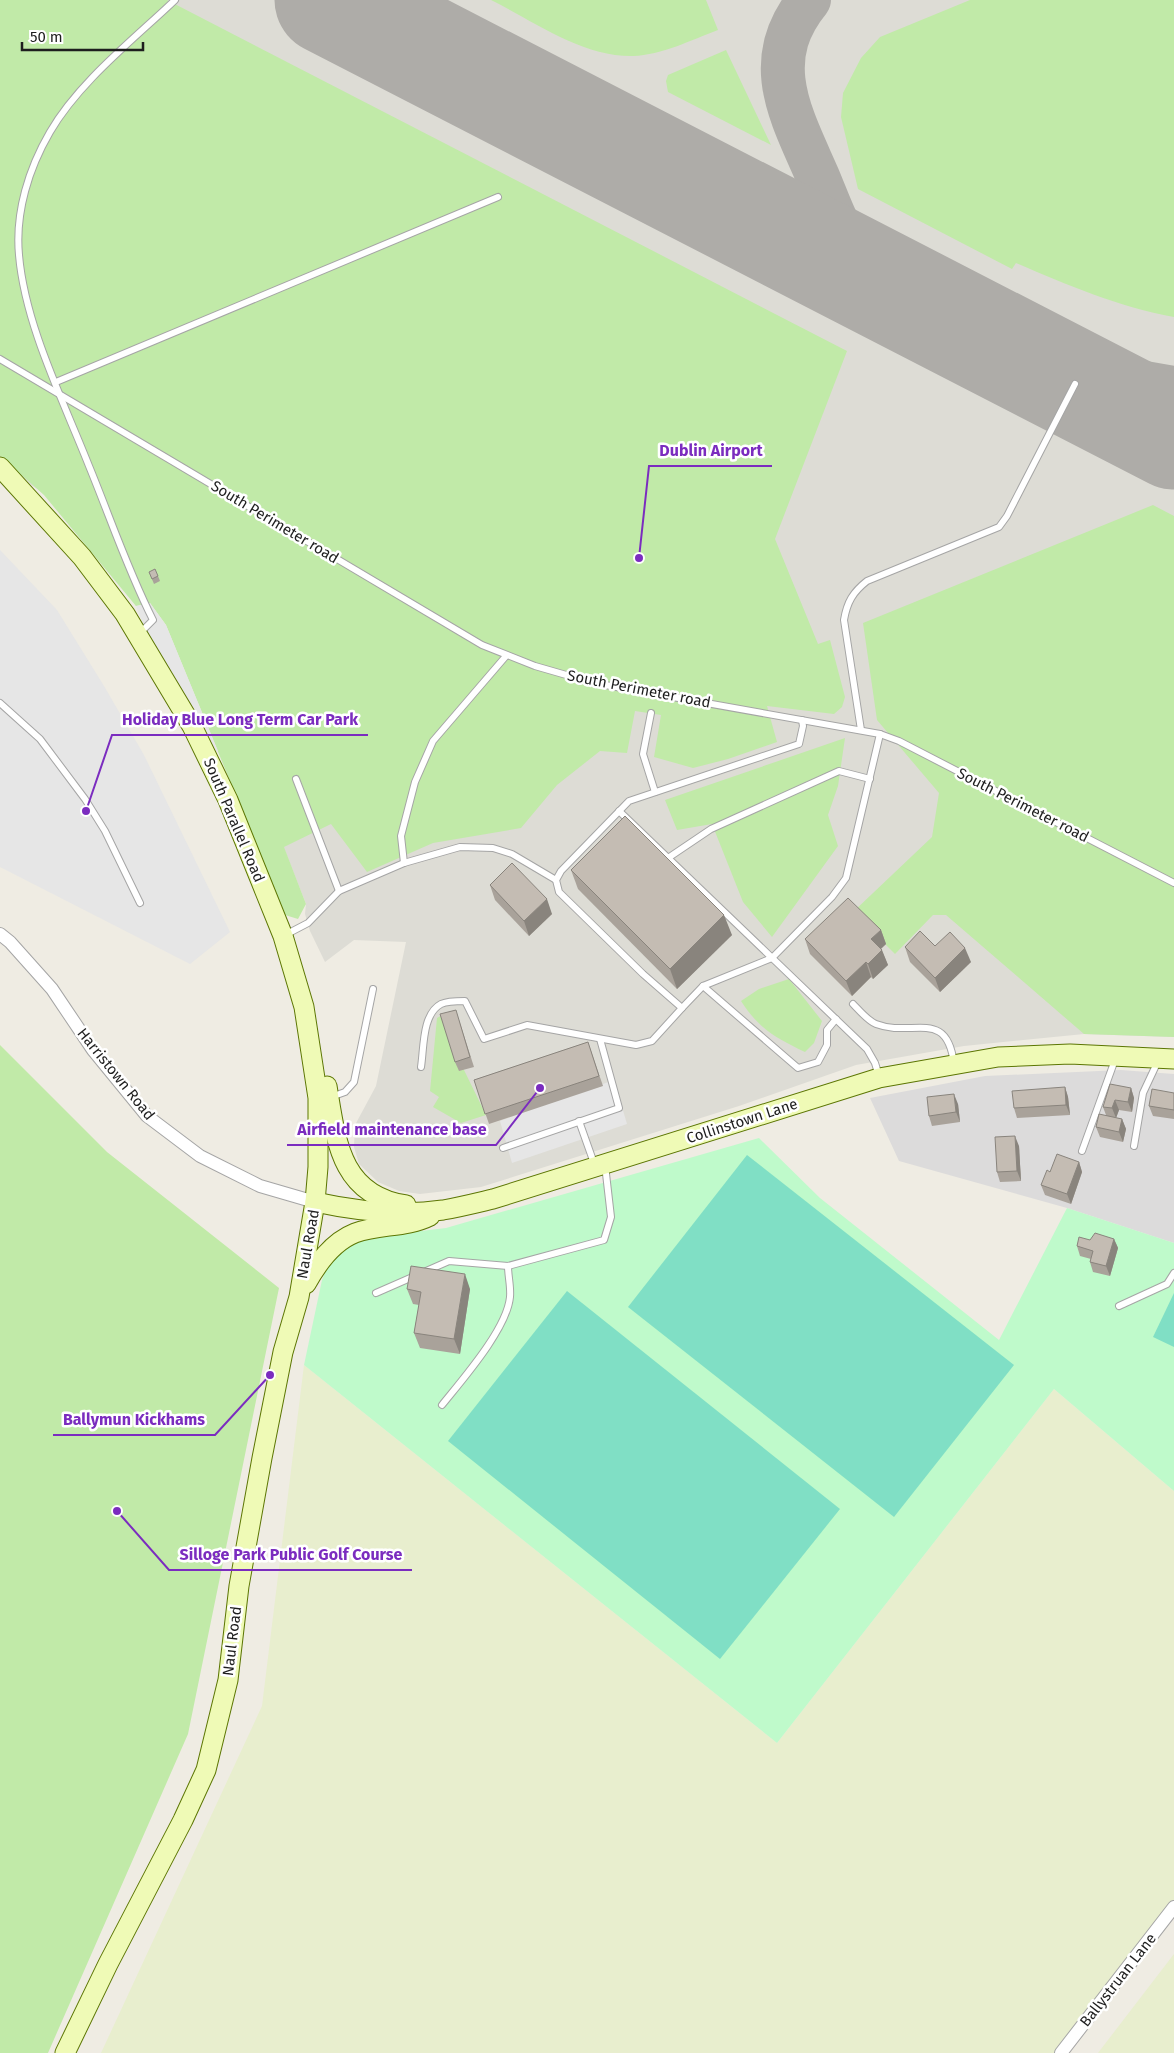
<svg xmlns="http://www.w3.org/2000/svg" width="1174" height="2053" font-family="'Fira Sans',sans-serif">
<rect width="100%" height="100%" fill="#efece3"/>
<polygon fill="#dcdbdb" points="1121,1070 1174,1074 1174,1243 1067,1208 899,1161 870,1098 985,1076"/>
<polygon fill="#dddcd5" points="0,0 1174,0 1174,1037 1084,1034 964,1046 856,1065 739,1106 481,1187 420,1194 399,1191 378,1182 359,1164 354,1147 355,1125 376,1086 406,942 354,940 325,962 310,931 305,914 306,904 212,665 153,600 136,606 72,510 0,466"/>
<g fill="#e8eece">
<polygon points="304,1365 777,1743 1054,1389 1174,1491 1174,1907 1061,2053 101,2053 262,1706"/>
<polygon points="1174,1954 1174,2053 1098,2053"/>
</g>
<g fill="#c1eaa8">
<polygon points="0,0 167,0 847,351 775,539 818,644 830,640 845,697 842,707 834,714 767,706 777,742 728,759 693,768 654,757 661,715 635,711 627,753 600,751 557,785 521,828 433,843 367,872 331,824 284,847 306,904 298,919 285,915 166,625 150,603 136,606 44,495 0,456"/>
<path d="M491 0H706L718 30C691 40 662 55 633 56 583 57 535 22 491 0Z"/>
<path d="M970 0H1174V317C1119 307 1067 285 1016 263L1012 269 858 189 841 117 843 93 861 58 880 37Z"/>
<polygon points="726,50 771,145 668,92 666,81 668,75"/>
<polygon points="1153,505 1174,516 1174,1037 1084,1034 946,915 933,915 895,954 853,912 932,837 939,793 877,720 863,623"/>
<polygon points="845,738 838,786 828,815 838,846 772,937 743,902 712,824 677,830 665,800"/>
<path d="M789 979 822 1021 814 1043 805 1052C776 1038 759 1029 741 1001L759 989Z"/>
<polygon points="444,1014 464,1070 486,1115 461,1123 433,1107 439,1097 430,1091 437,1018"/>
<polygon points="0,1045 107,1152 279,1288 188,1734 48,2053 0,2053"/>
</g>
<polygon fill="#bffacb" points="759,1138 820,1198 999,1340 1067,1208 1174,1243 1174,1491 1054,1389 777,1743 304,1365 322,1280 330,1259 354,1239 446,1228"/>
<g fill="#80dfc5">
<polygon points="747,1155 1014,1365 894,1517 628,1307"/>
<polygon points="567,1291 840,1509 720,1659 448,1441"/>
<polygon points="1174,1293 1174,1347 1153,1337"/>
</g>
<g fill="#e6e6e6">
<polygon points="0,550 57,610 104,686 144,755 230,932 190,964 0,867"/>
<polygon points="150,603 166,625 218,751 214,753 185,696 145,629 136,606"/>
<polygon points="614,1080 627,1124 512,1163 500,1121"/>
</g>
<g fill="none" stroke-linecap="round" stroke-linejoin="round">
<g stroke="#aeaca8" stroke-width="44">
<path d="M809 0C759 61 791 115 818 177 829 203 838 231 855 252 872 274 898 289 921 305"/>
<polyline points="1017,354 1093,374 1174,388"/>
</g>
<polyline stroke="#aeaca8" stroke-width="109" points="329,0 1174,435"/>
<g stroke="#a5a5a5" stroke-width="8">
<g id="lane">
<polyline points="0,359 482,645 535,666 594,683 880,734 899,741 1174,883"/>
<polyline points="56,382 498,197"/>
<path d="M140 633 153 620C128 571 110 517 89 466 63 400 25 325 19 255 15 212 29 168 50 132 79 82 133 40 175 0"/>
<polyline points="0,703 40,739 85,799 105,831 140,903"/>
<polyline points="651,713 643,754 655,792"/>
<path d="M861 730 844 620C847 602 853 592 867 581L999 527 1007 516 1075 384"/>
<polyline points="296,779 339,891"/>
<polyline points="619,811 867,1049 875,1063 879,1076"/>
<polyline points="668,858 711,829 839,771 870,779"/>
<polyline points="404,863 401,836 415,782 433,741 506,656"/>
<polyline points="285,935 308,923 339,891 404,863 460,847 493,848 512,854 556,880"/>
<polyline points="703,986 798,1068 818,1062 827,1045 827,1030 836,1019"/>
<path d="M853 1004C859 1010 868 1021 876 1024 912 1038 947 1007 954 1064"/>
<polyline points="682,1008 703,986 772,958 832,897 846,878 880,734"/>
<path d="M421 1067C424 1048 422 1014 441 1004 447 1001 458 1001 465 1001L484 1039 527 1025 636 1045 652 1041 682 1008 643 974 559 892 556 880 561 871 629 801 799 744 803 726 802 720"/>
<polyline points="331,1097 345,1092 354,1082 373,989"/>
<polyline points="579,1121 595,1166"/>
<polyline points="1134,1146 1143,1093 1158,1061"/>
<polyline points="503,1148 619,1108 600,1039"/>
<polyline points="1082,1151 1116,1057"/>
<polyline points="376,1293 449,1261 508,1266 604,1240 611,1217 605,1165"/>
<polyline points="1119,1306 1167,1284 1174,1273"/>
<path d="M442 1405C462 1380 507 1329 510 1297 511 1287 508 1276 508 1266"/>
</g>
</g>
<g stroke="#a5a5a5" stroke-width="14">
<g id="street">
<polyline points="0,934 10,942 52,989 93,1050 147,1116 200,1156 260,1186 315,1202"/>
<polyline points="1061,2053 1174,1907"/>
</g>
</g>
<g stroke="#5c7603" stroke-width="21">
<g id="secondary">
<polyline points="0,467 82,557 125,614 192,726 228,800 283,936 304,1007 318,1098 318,1167 315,1202 299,1297 283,1352 262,1458 239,1586 228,1680 206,1770 183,1820 108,1964 65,2053"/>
<path d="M327 1086C336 1140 340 1195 406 1205"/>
<path d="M315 1202C356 1211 401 1216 443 1210 460 1207 476 1203 493 1199L879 1078 998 1057 1070 1054 1174 1059"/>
<path d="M306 1284C317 1264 332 1242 355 1233 379 1224 406 1228 430 1216"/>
</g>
</g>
<use href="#lane" stroke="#fff" stroke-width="6"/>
<use href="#street" stroke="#fff" stroke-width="12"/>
<use href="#secondary" stroke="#effab6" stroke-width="19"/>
</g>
<g fill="#a9a29a">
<polygon points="149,572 158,576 160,581 154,584"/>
<polygon points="571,870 732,935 677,989 578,889"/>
<polygon points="490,885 552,914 529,936 495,900"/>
<polygon points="881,930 886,944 881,949 888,965 873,979 871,977 852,996 810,954 805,939"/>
<polygon points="935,946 971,962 940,992 910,962 905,947"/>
<polygon points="459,1020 474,1067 459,1071 455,1062"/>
<polygon points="588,1042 603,1086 489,1124 474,1080"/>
<polygon points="1065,1087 1068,1097 1070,1115 1017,1118 1014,1108"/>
<polygon points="1131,1088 1134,1098 1132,1112 1119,1110 1116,1118 1122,1119 1126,1129 1123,1142 1100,1137 1096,1127 1106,1115 1103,1107"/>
<polygon points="1174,1093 1174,1119 1153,1116 1149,1106"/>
<polygon points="958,1104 960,1122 932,1126 929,1116"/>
<polygon points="1019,1146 1021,1181 1000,1182 997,1172"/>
<polygon points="1079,1162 1082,1172 1071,1204 1045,1195 1041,1185 1050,1172"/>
<polygon points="1114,1239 1118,1248 1110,1276 1093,1272 1090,1262 1091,1259 1080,1256 1077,1246 1090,1240"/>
<polygon points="407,1289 470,1289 460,1354 420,1348 414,1333 419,1305 413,1304"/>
</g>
<g fill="#89847d">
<polygon points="547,899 552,914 529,936 524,921"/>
<polygon points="724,915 732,935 677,989 670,969"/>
<polygon points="881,930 886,944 876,953 871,939"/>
<polygon points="965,948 971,962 940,992 935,978"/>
<polygon points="882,950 888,965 873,979 868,964"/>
<polygon points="866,962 871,977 852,996 846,981"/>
<polygon points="1065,1087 1068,1097 1070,1115 1066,1105"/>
<polygon points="1131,1088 1134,1098 1132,1112 1128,1102"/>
<polygon points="954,1094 958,1104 960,1122 956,1112"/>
<polygon points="1115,1100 1119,1110 1116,1118 1112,1108"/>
<polygon points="1122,1119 1126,1129 1123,1142 1119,1132"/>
<polygon points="1015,1136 1019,1146 1021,1181 1017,1171"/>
<polygon points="1079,1162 1082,1172 1071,1204 1067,1194"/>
<polygon points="1114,1239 1118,1248 1110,1276 1106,1266"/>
<polygon points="465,1274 470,1289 460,1354 454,1339"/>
</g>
<g fill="#c4bcb3" stroke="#89847d">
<polygon points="155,569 158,576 152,579 149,572"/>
<polygon points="625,816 724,915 670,969 571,870"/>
<polygon points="512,863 547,899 524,921 490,885"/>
<polygon points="848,898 881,930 871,939 882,950 868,964 866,962 846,981 805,939"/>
<polygon points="920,931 935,946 950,932 965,948 935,978 905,947"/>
<polygon points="456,1010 470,1057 455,1062 440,1014"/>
<polygon points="588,1042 599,1076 485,1114 474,1080"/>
<polygon points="1110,1084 1131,1088 1128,1102 1115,1100 1112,1108 1103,1107"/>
<polygon points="1065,1087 1066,1105 1014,1108 1012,1091"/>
<polygon points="1152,1089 1174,1093 1174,1110 1149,1106"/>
<polygon points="954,1094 956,1112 929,1116 927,1097"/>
<polygon points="1099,1114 1122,1119 1119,1132 1096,1127"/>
<polygon points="1015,1136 1017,1171 997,1172 995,1137"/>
<polygon points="1057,1154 1079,1162 1067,1194 1041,1185 1047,1170 1050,1172"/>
<polygon points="1095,1233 1114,1239 1106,1266 1090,1262 1093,1251 1077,1246 1079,1237 1090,1240"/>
<polygon points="411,1266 465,1274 454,1339 414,1333 421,1292 407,1289"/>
</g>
<g text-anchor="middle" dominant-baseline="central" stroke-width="5" stroke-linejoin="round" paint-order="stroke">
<g font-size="15" fill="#1e1e1e" stroke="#fff">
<text transform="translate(275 522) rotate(31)">South Perimeter road</text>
<text transform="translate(639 689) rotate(11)">South Perimeter road</text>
<text transform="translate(1023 805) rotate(27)">South Perimeter road</text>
<text transform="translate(234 820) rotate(67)">South Parallel Road</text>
<text transform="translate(116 1074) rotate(51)">Harristown Road</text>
<text transform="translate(742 1121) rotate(-18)">Collinstown Lane</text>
<text transform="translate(308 1244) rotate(-80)">Naul Road</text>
<text transform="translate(232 1641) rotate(-83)">Naul Road</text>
<text transform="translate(1118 1980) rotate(-52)">Ballystruan Lane</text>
</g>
</g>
<path fill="none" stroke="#7b2cbf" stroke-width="2" d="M639 558L649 466H772M86 811L112 735H368M540 1088L496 1145H287M270 1375L215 1435H53M117 1511L169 1570H412"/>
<g fill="#7b2cbf" stroke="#fff" stroke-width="2">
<circle cx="639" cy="558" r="5"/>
<circle cx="86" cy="811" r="5"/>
<circle cx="540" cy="1088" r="5"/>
<circle cx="270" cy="1375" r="5"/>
<circle cx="117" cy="1511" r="5"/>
</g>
<g font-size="16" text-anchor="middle" font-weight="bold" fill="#7b2cbf" stroke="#fff" stroke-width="5" stroke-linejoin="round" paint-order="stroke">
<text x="711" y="456">Dublin Airport</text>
<text x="240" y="725">Holiday Blue Long Term Car Park</text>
<text x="392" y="1135">Airfield maintenance base</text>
<text x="134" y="1425">Ballymun Kickhams</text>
<text x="291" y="1560">Silloge Park Public Golf Course</text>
</g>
<path d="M22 42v8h121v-8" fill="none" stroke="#1e1e1e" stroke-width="2.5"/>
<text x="30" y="42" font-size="15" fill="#1e1e1e" stroke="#ffffff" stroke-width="4" paint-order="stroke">50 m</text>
</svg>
